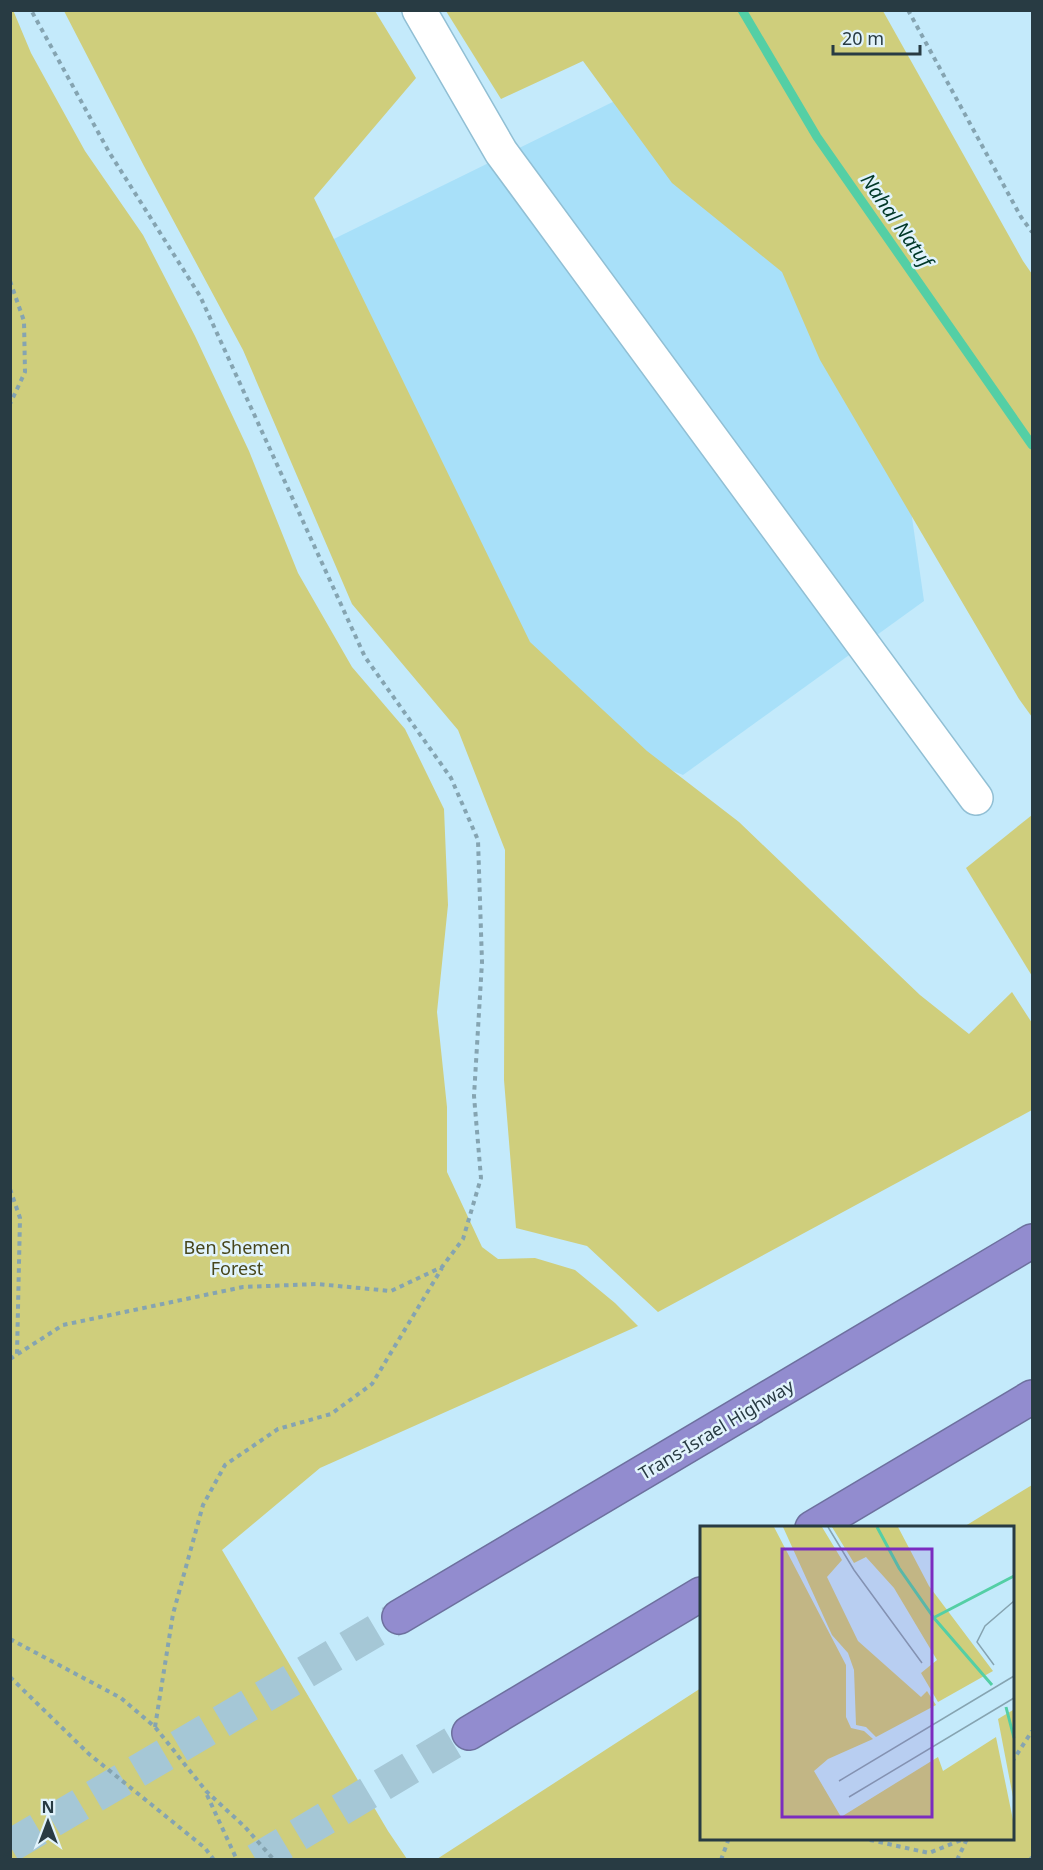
<svg xmlns="http://www.w3.org/2000/svg" width="1043" height="1870" font-family="'Noto Sans',sans-serif">
<rect width="100%" height="100%" fill="#c4eafb"/>
<polygon fill="#a8e0f9" points="631,93 739,188 900,434 924,601 683,775 545,719 291,260"/>
<g fill="#cfce7c">
<polygon points="13,10 31,53 85,151 143,235 195,336 249,451 298,573 352,667 405,729 444,809 448,905 437,1012 447,1107 447,1172 482,1247 498,1259 535,1258 575,1270 615,1303 638,1326 320,1468 222,1550 388,1831 407,1859 11,1859 10,11"/>
<polygon points="64,11 375,11 416,78 314,198 530,642 647,751 739,822 920,995 969,1034 1012,992 1032,1023 1032,1110 658,1312 587,1246 516,1228 504,1080 505,850 458,730 352,604 243,350 144,166"/>
<polygon points="446,11 883,11 1023,261 1032,274 1032,717 1019,699 820,360 782,272 672,183 583,61 501,99"/>
<polygon points="1032,815 1032,976 966,868"/>
<polygon points="1032,1485 1032,1859 437,1859 701,1688 701,1838 1012,1838 1012,1528 962,1528"/>
</g>
<g fill="none" stroke-linecap="round" stroke-linejoin="round">
<polyline stroke="#54cfa5" stroke-width="9" points="742,10 817,137 1032,445"/>
<g stroke="#a5c7d6" stroke-width="33" stroke-dasharray="33 16" stroke-linecap="butt">
<polyline points="10,1846 399,1617"/>
<polyline points="256,1860 469,1733"/>
</g>
<g stroke="#91bfd4" stroke-width="36">
<polyline id="minor" points="419,10 501,152 976,798"/>
</g>
<g stroke="#6d709e" stroke-width="36">
<g id="highway">
<polyline points="812,1528 1032,1397"/>
<polyline points="399,1617 1032,1241"/>
<polyline points="469,1733 701,1594"/>
</g>
</g>
<g stroke="#85a4b1" stroke-width="4" stroke-dasharray="4.5 4.5" stroke-linecap="butt">
<polyline points="908,10 1021,217 1032,232"/>
<polyline points="10,281 24,321 25,372 10,404"/>
<polyline points="10,1189 20,1218 17,1354"/>
<polyline points="10,1359 63,1325 243,1287 317,1284 391,1291 442,1267 463,1239 481,1178 474,1096 482,962 478,840 451,778 365,657 200,296 109,152 31,10"/>
<polyline points="10,1639 121,1698 155,1727 206,1791 245,1827 274,1860"/>
<polyline points="10,1677 89,1754 205,1848 214,1860"/>
<polyline points="155,1727 173,1614 203,1505 225,1465 278,1429 331,1414 372,1384 442,1268"/>
<polyline points="1012,1762 1032,1731"/>
<polyline points="207,1795 237,1860"/>
<polyline points="861,1838 929,1853 966,1838"/>
<polyline points="721,1860 729,1838"/>
<polyline points="957,1860 967,1839"/>
<polyline points="1030,1860 1032,1857"/>
</g>
<use href="#minor" stroke="#fff" stroke-width="33"/>
<use href="#highway" stroke="#928ccf" stroke-width="33"/>
</g>
<g text-anchor="middle" dominant-baseline="central" stroke-width="5" stroke-linejoin="round" paint-order="stroke">
<g font-size="18" fill="#47461b" stroke="#e1f3fc">
<text x="237" y="1247">Ben Shemen<tspan x="237" dy="21">Forest</tspan></text>
</g>
<g font-size="18" fill="#283b43" stroke="#e1f3fc">
<text transform="translate(716 1429) rotate(-31)">Trans-Israel Highway</text>
</g>
<g font-size="20" font-style="italic" fill="#003828" stroke="#e1f3fc">
<text transform="translate(897 220) rotate(55)">Nahal Natuf</text>
</g>
</g>
<g transform="translate(700 1526)">
<rect width="314" height="314" fill="#c4eafb"/>
<path d="M0 1H74L146 139V191L151 202 164 205 173 213 128 233 114 245 141 291 238 231 243 245 296 211 313 294V313H0ZM83 1H122L142 34 127 51 158 115 221 171 227 165 236 179 176 211 166 201 156 199 154 144 148 127 132 109ZM132 1H198L229 60 293 145 238 176 221 147 237 134 194 62 166 31 154 37ZM313 184V271L298 193Z" fill="#cfce7c"/>
<path fill="none" stroke="#54cfa5" stroke-width="3" d="M177 1 199 42 234 92 292 159M235 91 314 50M306 181 314 212"/>
<path fill="none" stroke="#86a4b1" stroke-width="1.5" d="M128 1 154 44 222 137M294 139 277 116 285 100 314 75M139 255 314 150M149 271 314 172"/>
<path fill="#7b2cbf" fill-opacity="0.15" stroke="#7b2cbf" stroke-width="3" d="M82 23H232V291H82Z"/>
<rect width="314" height="314" fill="none" stroke="#283b43" stroke-width="3"/>
</g>
<rect width="1043" height="1870" fill="none" stroke="#283b43" stroke-width="24"/>
<g transform="translate(48 1822)" stroke="#e1f3fc" stroke-width="4.5" paint-order="stroke">
<path d="M0-4.5L10 22L0 15L-10 22Z" fill="#283b43"/>
<text y="-9" font-size="16" font-weight="bold" text-anchor="middle" fill="#283b43">N</text>
</g>
<path d="M833 45v9h87v-9" fill="none" stroke="#283b43" stroke-width="3"/>
<text x="842" y="45" font-size="18" fill="#283b43" stroke="#e1f3fc" stroke-width="4.5" paint-order="stroke">20 m</text>
</svg>
